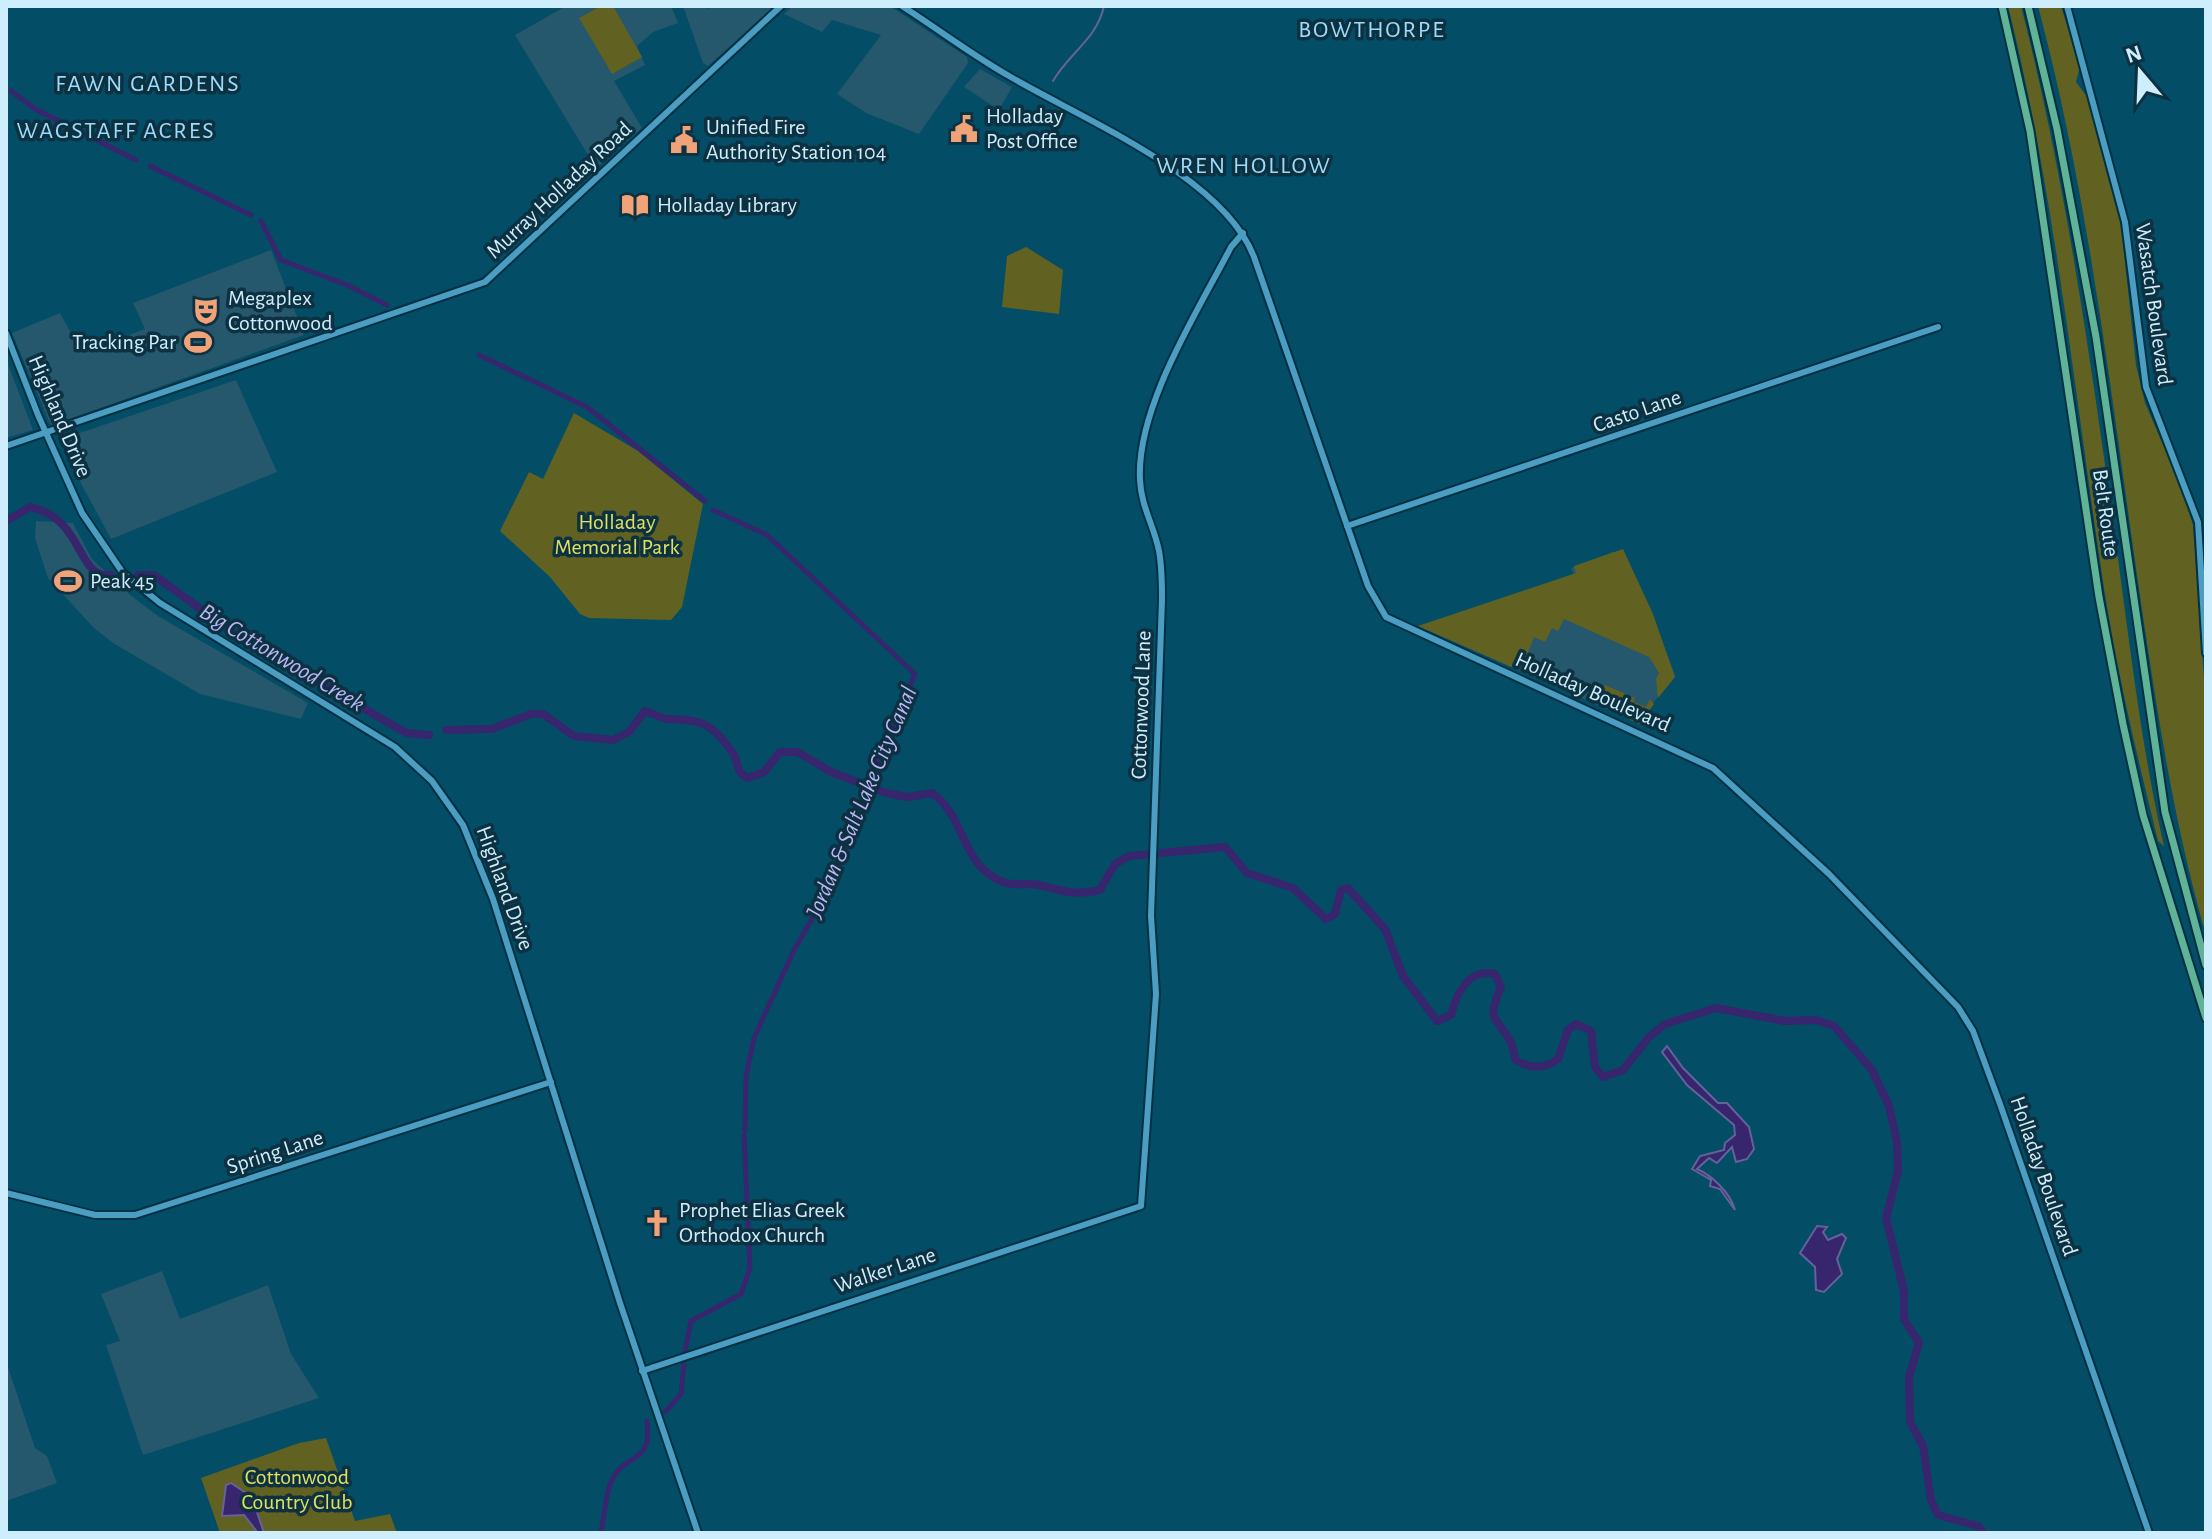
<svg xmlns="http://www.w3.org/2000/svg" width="2212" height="1539" font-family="'Alegreya Sans',sans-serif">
<rect width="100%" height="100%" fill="#034d67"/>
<g fill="#25576d">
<polygon points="566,6 671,6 678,23 653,32 637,46 645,65 614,81 642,128 596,168 515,35"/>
<polygon points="683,6 706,6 708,9 712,6 776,6 708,66 703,63"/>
<polygon points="793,6 890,6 967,57 968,63 919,134 866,113 837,94 881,35 832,20 822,32 784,14"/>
<polygon points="980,69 1012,87 999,110 964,87"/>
<polygon points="271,250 304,335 51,426 12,333 60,313 82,353 145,329 133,303"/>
<polygon points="6,359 33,430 6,438"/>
<polygon points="236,380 277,472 111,539 72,467 62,439"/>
<polygon points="36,521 73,523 92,559 129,594 158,616 308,703 301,719 200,694 113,643 94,628 48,578 35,538"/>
<polygon points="1613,552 1655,623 1675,675 1638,723 1418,626 1574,575 1571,568"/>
<polygon points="162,1271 180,1319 268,1285 291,1354 319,1398 143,1455 106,1345 120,1341 101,1294"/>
<polygon points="6,1361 35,1448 47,1456 57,1483 6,1501"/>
</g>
<g fill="#616121">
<polygon points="601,6 613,6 642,57 612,74 579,18"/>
<path d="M2008 6H2021C2065 177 2090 355 2114 530 2129 635 2140 742 2164 846L2158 841C2136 751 2114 660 2101 568 2073 380 2054 191 2008 6Z"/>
<path d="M2038 6H2061L2080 67 2076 82 2091 102 2121 225 2136 365 2145 403 2181 486 2193 525 2206 707V935C2174 824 2158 717 2141 603 2112 404 2090 201 2038 6Z"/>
<polygon points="1026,247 1063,270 1059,314 1002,307 1007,256"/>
<polygon points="574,413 638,451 703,504 682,607 671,620 589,618 580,614 550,577 500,531 529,472 543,479"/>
<polygon points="1623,549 1653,614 1675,677 1658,698 1656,679 1659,673 1649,657 1564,619 1558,631 1552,628 1545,642 1534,637 1524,663 1529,666 1516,669 1418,626 1576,573 1574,566"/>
<polygon points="1605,685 1635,698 1634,702 1646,707 1650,699 1654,704 1639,724 1628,719 1620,702 1601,692"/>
<polygon points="326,1438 355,1521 390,1514 397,1533 220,1533 201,1478 299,1443"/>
</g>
<g fill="#37256e" stroke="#656199" stroke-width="2">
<path d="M1667 1046 1683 1068 1718 1103H1727L1749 1127 1754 1149 1747 1159 1736 1162 1732 1147 1717 1163 1709 1158 1697 1169C1711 1175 1730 1192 1735 1210L1720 1189 1710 1186 1711 1180 1692 1169 1700 1156 1724 1150 1725 1143 1735 1135 1734 1125 1687 1085 1662 1052Z"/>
<polygon points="1817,1226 1827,1227 1823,1232 1828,1240 1842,1234 1846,1238 1837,1259 1842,1274 1824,1292 1816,1290 1815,1267 1800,1253"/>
<polygon points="231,1483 252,1497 264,1533 258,1533 244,1515 222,1516 226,1485"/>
</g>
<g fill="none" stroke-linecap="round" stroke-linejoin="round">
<path stroke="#656199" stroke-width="2" d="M1053 81C1069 53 1097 39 1104 6"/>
<g stroke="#37256e" stroke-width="5">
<polyline points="11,91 35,109 136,160"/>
<polyline points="150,166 251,215"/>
<polyline points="261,221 281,260 347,285 387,305"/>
<polyline points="479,355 587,407 705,501"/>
<polyline points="713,510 767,535 915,674 853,820 828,891 794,950 754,1038 746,1077 745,1130"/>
<polyline points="685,1351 691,1321 741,1294 750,1268 744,1135"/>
<polyline points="665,1412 681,1394 684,1365"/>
<path d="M601 1533C604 1517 605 1497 611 1482 623 1452 653 1467 647 1421"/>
</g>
<g stroke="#37256e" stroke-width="8">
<path d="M6 521 30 507C85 518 76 580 111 575"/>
<polyline points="138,575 154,575 224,626 392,725 407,733 429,735"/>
<path d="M446 730 492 729 531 714H543L574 736 613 740 629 732 645 711C653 713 661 719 669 719 702 720 712 723 732 752 740 762 734 772 748 778L764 772 780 752H798L831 772 886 793 907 797 932 793C967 818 960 865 1003 882 1016 887 1027 882 1039 885 1065 891 1071 896 1100 890L1115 864 1129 856 1225 847 1247 873 1293 888 1326 919 1335 914 1341 890 1348 888 1385 929 1403 976 1437 1021 1451 1015C1457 993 1468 968 1495 974L1501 987C1486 1022 1495 1014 1510 1041 1514 1047 1513 1054 1516 1060 1530 1069 1545 1069 1558 1059L1568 1030 1576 1024 1591 1031 1595 1067 1603 1077 1623 1070 1649 1037 1665 1024 1716 1008 1785 1021 1816 1020 1834 1026 1872 1070 1889 1106 1897 1142 1898 1171 1886 1218 1904 1291V1319L1919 1343 1909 1377 1910 1422 1923 1446 1931 1500 1938 1515 1978 1526 1984 1533"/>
</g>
<g stroke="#013143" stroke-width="10">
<g id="secondary">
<path d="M902 6C938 29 972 55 1009 76 1082 119 1223 176 1254 257L1368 586 1386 617 1713 768 1829 874 1958 1007 1973 1031 2000 1104 2149 1533"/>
<polyline points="2067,6 2125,222 2146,387 2198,522 2206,653"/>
<polyline points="6,333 38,415 82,513 123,573 160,603 395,747 432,781 463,825 493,899 620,1303 698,1533"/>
<polyline points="6,446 485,282 781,6"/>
<polyline points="1347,526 1938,327"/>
<polyline points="6,1193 95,1215 135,1215 551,1082"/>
<path d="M642 1371 1141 1206 1156 994 1151 916 1162 600C1162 584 1162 567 1159 551 1154 526 1141 506 1140 480 1136 407 1198 311 1231 247L1243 233"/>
</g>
</g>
<g stroke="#013143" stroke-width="11">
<g id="highway">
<polyline points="2002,6 2030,131 2099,597 2123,724 2143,815 2206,1018"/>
<polyline points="2028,6 2057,129 2096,337 2165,812 2206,965"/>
</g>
</g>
<use href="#secondary" stroke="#4b9dc2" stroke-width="6"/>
<use href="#highway" stroke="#61b397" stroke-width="7"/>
</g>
<defs>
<g id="civic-bare" transform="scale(2.16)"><path d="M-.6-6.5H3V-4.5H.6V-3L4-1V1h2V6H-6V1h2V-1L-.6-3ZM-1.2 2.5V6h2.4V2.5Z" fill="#f0a378" stroke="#0d3140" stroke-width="2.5" paint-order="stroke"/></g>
<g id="library-bare" transform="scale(2.16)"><path d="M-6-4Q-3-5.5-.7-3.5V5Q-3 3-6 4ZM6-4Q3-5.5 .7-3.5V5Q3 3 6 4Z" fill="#f0a378" stroke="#0d3140" stroke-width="2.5" paint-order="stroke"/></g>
<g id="theatre-bare" transform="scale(2.16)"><path d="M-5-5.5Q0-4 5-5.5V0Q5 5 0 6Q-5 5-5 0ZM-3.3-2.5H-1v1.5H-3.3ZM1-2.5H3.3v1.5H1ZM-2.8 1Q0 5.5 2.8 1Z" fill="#f0a378" stroke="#0d3140" stroke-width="2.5" paint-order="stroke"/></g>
<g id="stadium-bare" transform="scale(2.16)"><path d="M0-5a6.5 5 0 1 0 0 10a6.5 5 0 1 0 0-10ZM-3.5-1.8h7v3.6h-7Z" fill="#f0a378" stroke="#0d3140" stroke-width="2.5" paint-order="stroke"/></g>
<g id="church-bare" transform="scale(2.16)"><path d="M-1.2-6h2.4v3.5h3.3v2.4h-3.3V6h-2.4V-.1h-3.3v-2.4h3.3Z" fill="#f0a378" stroke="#0d3140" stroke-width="2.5" paint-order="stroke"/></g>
</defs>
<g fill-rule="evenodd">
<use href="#civic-bare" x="964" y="129"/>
<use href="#civic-bare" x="684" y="140"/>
<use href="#library-bare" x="635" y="205"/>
<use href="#theatre-bare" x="206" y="311"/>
<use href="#stadium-bare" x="198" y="342"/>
<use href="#stadium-bare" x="68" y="581"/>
<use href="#church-bare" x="657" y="1223"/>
</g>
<g text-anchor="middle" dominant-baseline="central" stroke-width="7" stroke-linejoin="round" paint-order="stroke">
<g font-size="22" fill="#cfeefd" stroke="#0d3140" text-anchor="start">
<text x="986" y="116">Holladay<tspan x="986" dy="25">Post Office</tspan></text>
<text x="706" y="127">Unified Fire<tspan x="706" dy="25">Authority Station 104</tspan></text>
<text x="657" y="205">Holladay Library</text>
<text x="228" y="298">Megaplex<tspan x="228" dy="25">Cottonwood</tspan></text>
<text x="176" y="342" text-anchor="end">Tracking Par</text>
<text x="90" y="581">Peak 45</text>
<text x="679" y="1210">Prophet Elias Greek<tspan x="679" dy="25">Orthodox Church</tspan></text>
</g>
<g font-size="22" fill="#cfeefd" stroke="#0d3140">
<text transform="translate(559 190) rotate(-43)">Murray Holladay Road</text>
<text transform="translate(2154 304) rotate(82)">Wasatch Boulevard</text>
<text transform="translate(1637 411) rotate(-19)">Casto Lane</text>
<text transform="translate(60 416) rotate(67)">Highland Drive</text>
<text transform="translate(2106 513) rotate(82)">Belt Route</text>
<text transform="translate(1593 692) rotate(24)">Holladay Boulevard</text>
<text transform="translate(1141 705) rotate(-88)">Cottonwood Lane</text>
<text transform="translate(505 888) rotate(70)">Highland Drive</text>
<text transform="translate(275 1152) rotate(-18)">Spring Lane</text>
<text transform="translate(2044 1176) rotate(71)">Holladay Boulevard</text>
<text transform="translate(885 1270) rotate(-18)">Walker Lane</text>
</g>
<g font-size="22" fill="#e0e160" stroke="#0d3140">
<text x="617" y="522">Holladay<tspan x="617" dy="25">Memorial Park</tspan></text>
<text x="297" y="1477">Cottonwood<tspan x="297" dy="25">Country Club</tspan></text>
</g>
<g font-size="24" letter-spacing="2" fill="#9cdbfa" stroke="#0d3140">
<text x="1372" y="30">BOWTHORPE</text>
<text x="148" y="84">FAWN GARDENS</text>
<text x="116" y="131">WAGSTAFF ACRES</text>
<text x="1244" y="166">WREN HOLLOW</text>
</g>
<g font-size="24" font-style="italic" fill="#beb6f7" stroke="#0d3140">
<text transform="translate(282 658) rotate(31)">Big Cottonwood Creek</text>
<text transform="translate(862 802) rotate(-67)">Jordan &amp; Salt Lake City Canal</text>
</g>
</g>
<rect width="2212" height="1539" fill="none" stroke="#cfeefd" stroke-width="16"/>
<g transform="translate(2140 72) rotate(341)" stroke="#0d3140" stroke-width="6" paint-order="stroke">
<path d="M0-6L14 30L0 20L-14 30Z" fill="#cfeefd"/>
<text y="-12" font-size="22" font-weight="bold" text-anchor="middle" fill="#cfeefd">N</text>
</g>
</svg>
